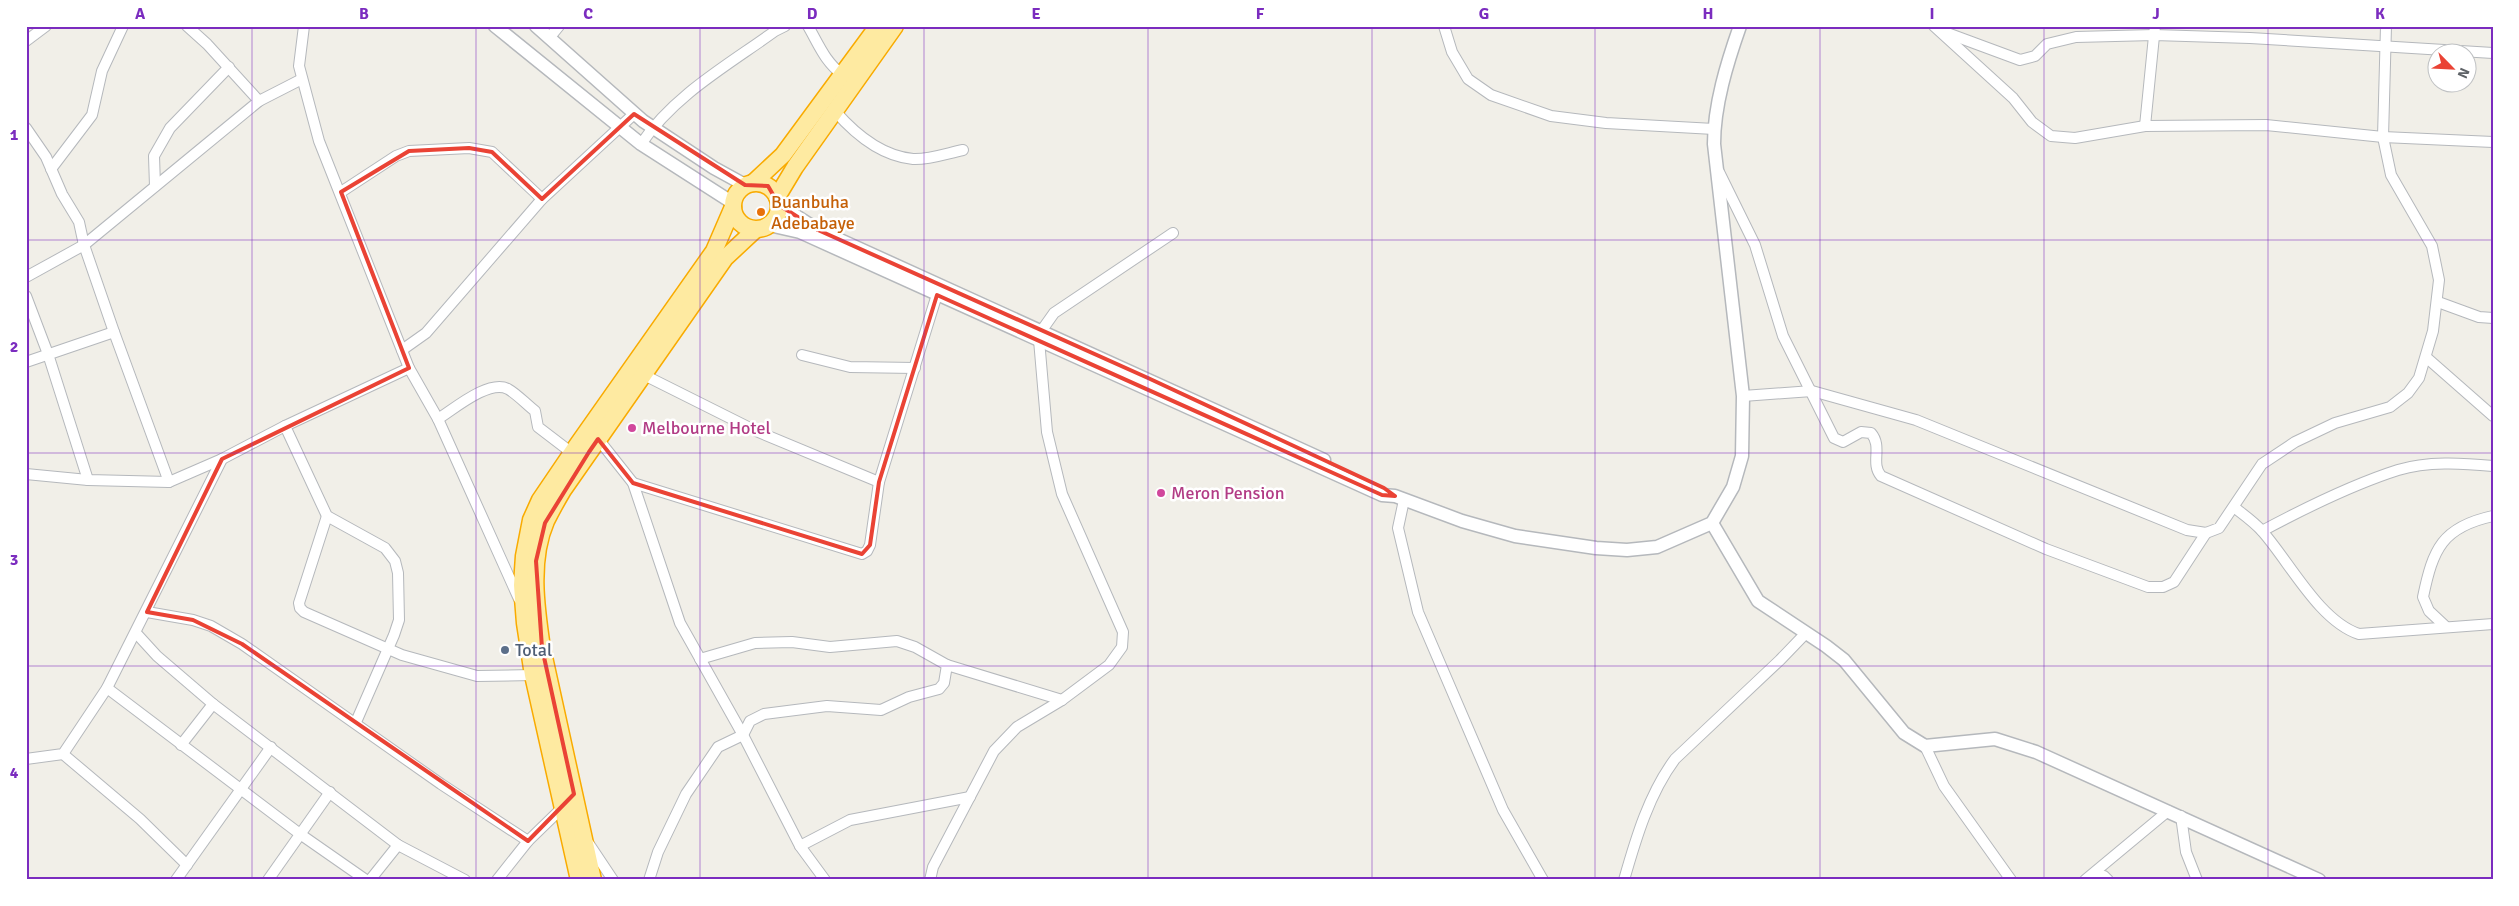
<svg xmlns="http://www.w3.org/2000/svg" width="2519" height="906" font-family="Signika,sans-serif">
<rect width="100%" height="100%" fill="#f1efe8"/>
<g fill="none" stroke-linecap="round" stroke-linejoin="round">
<g stroke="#b5b8bc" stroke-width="12">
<g id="minor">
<polyline points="187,26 207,44 259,101"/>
<polyline points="304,26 299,66 319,141 409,368 438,419 519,599"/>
<path d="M808 26C819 45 825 62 843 75"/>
<polyline points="1444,26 1452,52 1468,79 1491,95 1551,116 1606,123 1714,129"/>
<polyline points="1934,26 2013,98 2032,122 2051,136 2075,138 2145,126 2266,125 2383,137 2493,142"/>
<polyline points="1947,33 2020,60 2035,56 2047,44 2076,37 2154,35 2250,38 2493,53"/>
<polyline points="550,37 559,26"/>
<polyline points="26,41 46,26"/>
<path d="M835 111C855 134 881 156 913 159 928 160 948 153 963 150"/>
<polyline points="2145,126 2155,26"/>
<polyline points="26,128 46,157 62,194 79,222 84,245 114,332 169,482"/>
<path d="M641 144C674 95 728 65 775 31L785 26"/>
<polyline points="51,169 92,115 102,71 123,26"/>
<path d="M1719 172 1755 245 1783 336 1834 438 1843 442 1861 432 1871 433C1883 447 1870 463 1881 476L2046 549 2148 587H2163L2174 582 2206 533"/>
<polyline points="155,186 154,156 170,128 229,67"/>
<polyline points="341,192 396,156 409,151 469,148 492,152 542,199"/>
<polyline points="26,277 84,245 259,101 302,79"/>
<polyline points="26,296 48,354 88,480"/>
<polyline points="2438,302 2479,317 2493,318"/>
<polyline points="402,350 426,333 542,199 634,114"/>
<polyline points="802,355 850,367 915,368"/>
<polyline points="2427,358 2493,416"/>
<polyline points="26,362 114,332"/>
<polyline points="644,375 756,431 879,482"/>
<polyline points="1743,396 1812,391 1916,420 2187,530 2206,533 2219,528 2262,464 2295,442 2335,423 2390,407 2408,393 2419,378 2433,331 2439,280 2432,246 2391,175 2383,137 2386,26"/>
<path d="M438 419C454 409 489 379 508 389 517 394 526 404 535 411L538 427 572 453"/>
<polyline points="285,426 327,516 385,548 395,561 398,573 399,620 394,635 356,722"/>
<polyline points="595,435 633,483 680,623 743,735 800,846 825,880"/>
<polyline points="26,474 88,480 169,482 222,459 285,426 409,368"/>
<polyline points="633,483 862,554 867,551 870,545 879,482 939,288"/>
<polyline points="1404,500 1398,528 1418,612 1503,810 1543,880"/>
<path d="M2235 508C2244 515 2254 522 2262 531 2289 561 2319 621 2359 634L2493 624"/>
<polyline points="327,516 299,603 300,608 304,612 402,655 477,676 533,675"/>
<path d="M2262 531C2305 508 2351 485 2398 470 2427 461 2462 463 2493 466"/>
<polyline points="147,612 193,620 211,626 242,644 441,784 528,841"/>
<path d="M2445 626 2429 611 2423 597C2433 549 2442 527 2493 516"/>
<polyline points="136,633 157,656 213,704 398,845 465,880"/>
<polyline points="947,665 1062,700"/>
<polyline points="107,688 300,834 366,880"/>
<polyline points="181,745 213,704"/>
<polyline points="1925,746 1944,786 2011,880"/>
<polyline points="63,754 140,819 187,865"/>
<polyline points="26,759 63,754 107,688 222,459"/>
<polyline points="2181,816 2186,852 2197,880"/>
<polyline points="589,844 613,880"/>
<polyline points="800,846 850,820 970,797"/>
<polyline points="2092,875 2104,876 2108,880"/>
<polyline points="176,880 271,747"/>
<polyline points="268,880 330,792"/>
<polyline points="370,880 398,845"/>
<polyline points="497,880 528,841 564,806"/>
<polyline points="649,880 658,852 686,794 718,747 743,735 750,721 764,714 827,706 881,710 909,697 939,689 944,683 947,665 915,647 897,641 830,647 792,642 755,643 700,659"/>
<polyline points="930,880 933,867 994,751 1017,727 1062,700 1109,665 1122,647 1123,632 1062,494 1047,432 1039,340 1042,330 1054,313 1173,233"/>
<path d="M1624 880C1636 838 1649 794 1675 759L1780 660 1806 633"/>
<polyline points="2085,880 2168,811"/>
</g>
</g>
<g stroke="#b5b8bc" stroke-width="15">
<g id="tertiary">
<polyline points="495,26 641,144 733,203"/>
<polyline points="536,26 643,121 714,168 745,185"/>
<polyline points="779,205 818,230 1324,460"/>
<path d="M769 225 800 232 1382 495 1395 496 1462 521 1515 536 1596 548 1627 550 1657 547 1712 523 1733 487 1742 456 1743 396 1714 144C1714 105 1727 63 1740 26"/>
<polyline points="1712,523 1758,601 1826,646 1844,660 1904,733 1925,746 1995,739 2036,752 2319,880"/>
</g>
</g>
<g stroke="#f9ab00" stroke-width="19">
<g id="trunk">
<circle cx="756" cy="206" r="23"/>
<polyline points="753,183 783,155 878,26"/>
<polyline points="777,197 795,167 895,26"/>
<polyline points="579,880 533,675 525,623 522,585 524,556 531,520 540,500 578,444 714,251 733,207"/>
<path d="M593 880 542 648C536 608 529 560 546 521 551 511 557 500 563 490L725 258 755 230"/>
</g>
</g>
<use href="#minor" stroke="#fff" stroke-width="10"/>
<use href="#tertiary" stroke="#fff" stroke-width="12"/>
<use href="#trunk" stroke="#feeaa1" stroke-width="16"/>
</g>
<path fill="none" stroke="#ea4335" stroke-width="4" stroke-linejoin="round" d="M634 114 745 185 768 186 779 205 818 230 1148 378 1384 488 1395 496 1382 495 937 295 879 482 870 545 862 554 633 483 598 439 589 452 545 523 536 561 542 648 574 794 528 841 242 644 193 620 147 612 222 459 409 368 341 192 409 151 469 148 492 152 542 199Z"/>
<path fill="none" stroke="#7b2cbf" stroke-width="1" stroke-opacity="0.55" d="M252 26V880M476 26V880M700 26V880M924 26V880M1148 26V880M1372 26V880M1595 26V880M1820 26V880M2044 26V880M2268 26V880M26 240H2493M26 453H2493M26 666H2493"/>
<circle fill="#e8710a" stroke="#fff" stroke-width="2" cx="761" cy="212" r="5"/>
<g fill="#d1479c" stroke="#fff" stroke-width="2">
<circle cx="632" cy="428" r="5"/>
<circle cx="1161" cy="493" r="5"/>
</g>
<circle fill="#5c6f8a" stroke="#fff" stroke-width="2" cx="505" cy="650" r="5"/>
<g text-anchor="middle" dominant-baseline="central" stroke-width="5" stroke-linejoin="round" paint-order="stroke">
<g font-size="18" fill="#c56008" stroke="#fff" text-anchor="start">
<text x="771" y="202">Buanbuha<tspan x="771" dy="21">Adebabaye</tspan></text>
</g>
<g font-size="18" fill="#b23c85" stroke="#fff" text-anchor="start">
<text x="642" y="428">Melbourne Hotel</text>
<text x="1171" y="493">Meron Pension</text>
</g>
<g font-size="18" fill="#4e5e75" stroke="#fff" text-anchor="start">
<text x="515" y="650">Total</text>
</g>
</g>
<rect width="2519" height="906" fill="none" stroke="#ffffff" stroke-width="55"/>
<g transform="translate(2452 68) rotate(114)"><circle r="24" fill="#ffffff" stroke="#bfc1c3"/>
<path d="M0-4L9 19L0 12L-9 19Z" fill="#ea4335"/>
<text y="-8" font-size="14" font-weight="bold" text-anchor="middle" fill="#5f6368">N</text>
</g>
<rect x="28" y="28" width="2464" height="850" fill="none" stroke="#7b2cbf" stroke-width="2"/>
<g font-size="16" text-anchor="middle" font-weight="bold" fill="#7b2cbf">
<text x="140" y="19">A</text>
<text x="364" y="19">B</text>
<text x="588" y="19">C</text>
<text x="812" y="19">D</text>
<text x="1036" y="19">E</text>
<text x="1260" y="19">F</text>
<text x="1484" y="19">G</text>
<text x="1708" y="19">H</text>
<text x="1932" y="19">I</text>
<text x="2156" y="19">J</text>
<text x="2380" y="19">K</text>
<text x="14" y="140">1</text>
<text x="14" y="352">2</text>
<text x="14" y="565">3</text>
<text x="14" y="778">4</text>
</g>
</svg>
